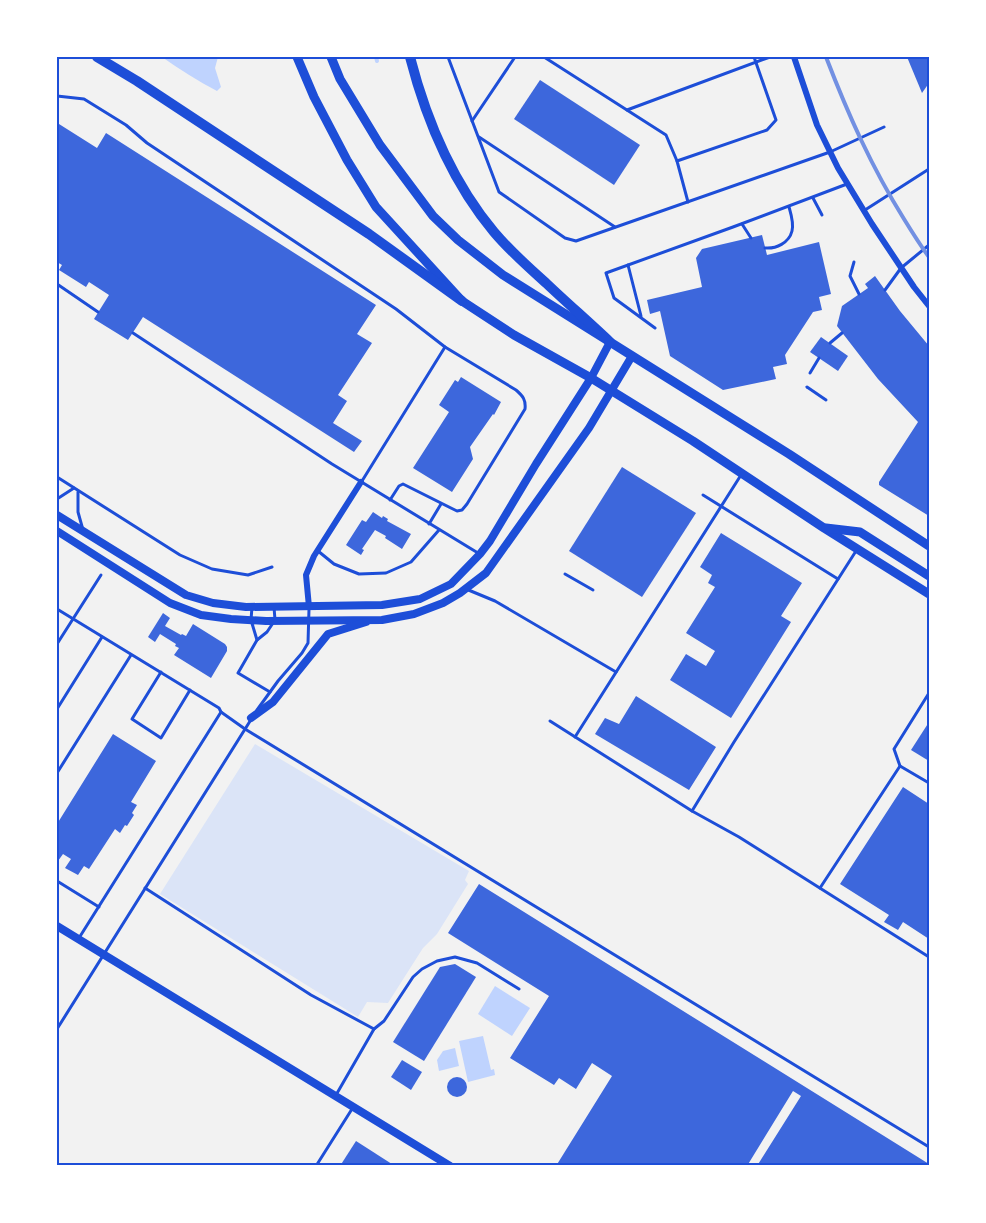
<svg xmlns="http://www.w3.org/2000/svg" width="986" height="1223" font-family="Jost,sans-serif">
<rect width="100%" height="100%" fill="#f2f2f2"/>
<polygon fill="#dbe4f7" points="255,744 469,871 465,880 468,884 437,934 423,948 388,1003 367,1002 358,1017 160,894"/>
<g fill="#bfd3fe">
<path d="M162 57H218L215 68 221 87 217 91C198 81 179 69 162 57Z"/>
<polygon points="495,986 530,1008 512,1036 478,1014"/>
<polygon points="483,1036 491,1070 494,1069 495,1075 468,1082 459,1041"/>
<polygon points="455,1048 459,1066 439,1071 437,1060 443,1051"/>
</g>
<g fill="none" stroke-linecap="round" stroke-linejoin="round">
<polyline stroke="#bfd3fe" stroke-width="4" points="376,57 377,61"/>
</g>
<g fill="#3d67dc">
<polygon points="907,57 929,57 929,83 922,93"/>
<polygon points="540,80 640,145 614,185 514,119"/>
<polygon points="59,124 97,148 106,133 376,305 357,334 372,343 338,395 347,401 333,423 362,441 354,452 143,317 128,340 94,319 109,295 89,282 86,287 59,270 62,265 57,262 57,127"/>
<polygon points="762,235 767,255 819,242 831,294 819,297 822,310 813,312 785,355 787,364 773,367 776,379 723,390 670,356 660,311 650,314 647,300 702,287 696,258 702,249"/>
<polygon points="875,276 900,311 929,346 929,516 879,485 879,482 918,422 878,379 837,326 842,306 868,288 865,284"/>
<polygon points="821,337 848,356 838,371 810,352"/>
<polygon points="461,377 501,402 494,415 493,414 470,447 473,459 452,492 413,468 449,412 439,405 455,380 458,382"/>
<polygon points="622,467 696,513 642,597 569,551"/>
<polygon points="373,512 382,518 383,516 388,519 387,521 411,534 402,549 385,538 386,536 375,530 362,549 364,550 361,555 346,545 362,520 366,522"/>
<polygon points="721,533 802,583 781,616 791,622 731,718 670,680 686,654 706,666 715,651 686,633 715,587 708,583 712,575 700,567"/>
<polygon points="163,613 170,618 165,626 181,635 182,634 186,636 193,624 225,644 227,647 227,651 211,678 174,655 179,648 175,646 176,644 160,634 155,642 148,637"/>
<polygon points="636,696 716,747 689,790 595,734 605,718 619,724"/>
<polygon points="929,722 929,761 911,750"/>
<polygon points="113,734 156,761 131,802 137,805 132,813 134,815 127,826 125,825 120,833 115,829 89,869 84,866 78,875 65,868 71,859 63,854 58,861 57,860 57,824"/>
<polygon points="903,787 929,804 929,939 903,922 898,930 884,922 889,915 840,884"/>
<polygon points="479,884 929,1164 929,1166 757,1166 801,1096 793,1091 747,1166 556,1166 612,1076 592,1063 576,1089 559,1078 554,1085 510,1058 549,996 448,933"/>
<polygon points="455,964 476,977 424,1061 393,1042 440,967"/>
<polygon points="402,1060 422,1072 411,1090 391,1077"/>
<circle cx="457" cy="1087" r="10"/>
<polygon points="356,1141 395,1166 340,1166"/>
</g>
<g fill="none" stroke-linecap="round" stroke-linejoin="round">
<g stroke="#1d4ed8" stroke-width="3">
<polyline points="448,57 499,192 565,238 576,241 830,152 884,127"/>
<polyline points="544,57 666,135 677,161"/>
<polyline points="57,96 84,99 126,125 147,143 396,309 445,347 362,481"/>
<polyline points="627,110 770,57"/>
<polyline points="472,121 515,57"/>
<polyline points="479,137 615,227"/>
<polyline points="813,198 822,215"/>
<polyline points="688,202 677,161 767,130 776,120 754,57"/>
<polyline points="865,210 929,169"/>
<polyline points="742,224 751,238"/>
<path d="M765 248C776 249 789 243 792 231 794 223 791 214 789 207"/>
<polyline points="854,262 850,276 859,294"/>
<polyline points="628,265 641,316"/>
<polyline points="57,284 98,312"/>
<polyline points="885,290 901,268 929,245"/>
<polyline points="655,328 614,298 606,273 733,227 847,184"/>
<polyline points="133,333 332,464 478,553"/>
<polyline points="830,343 842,333"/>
<polyline points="810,373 819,358"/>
<polyline points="807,387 826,400"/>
<polyline points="57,477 180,555 212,569 248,575 272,567"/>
<polyline points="78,492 78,512 83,530"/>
<polyline points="703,495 838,579"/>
<polyline points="57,499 74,488"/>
<path d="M390 500 399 486 403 484 457 511 462 510 467 504 525 409C526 400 523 396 516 390L445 347"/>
<polyline points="429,524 441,504"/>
<polyline points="318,551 334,564 359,574 386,573 411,562 439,530"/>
<polyline points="565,574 593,590"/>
<polyline points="466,589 495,601 616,672"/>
<polyline points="252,607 251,620 257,640"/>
<polyline points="57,609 219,708 221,712 79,938"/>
<polyline points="57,644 101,575"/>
<polyline points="161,672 132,719 161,738 190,690"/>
<polyline points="270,692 238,673 257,640 267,632 275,620 274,607"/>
<polyline points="57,709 102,637"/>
<polyline points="257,710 278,681 302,653 308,643 309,609"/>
<polyline points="221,712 245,729 929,1147"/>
<polyline points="550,721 692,811 739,837 929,957"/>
<polyline points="575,737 741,475"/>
<polyline points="900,766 929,783"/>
<polyline points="57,773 131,655"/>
<polyline points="692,811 734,742 856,551"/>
<polyline points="57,881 99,907"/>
<polyline points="145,888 311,995 374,1029"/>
<polyline points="820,888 900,766 894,749 929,693"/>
<polyline points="57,1029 252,718"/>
<polyline points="336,1095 374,1029 384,1021 413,977 422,969 437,961 455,957 477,963 519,989"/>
<polyline points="316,1166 352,1109"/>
</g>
<g stroke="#1d4ed8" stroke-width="6">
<polyline points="794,57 817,125 838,168 872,224 914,287 929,306"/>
<polyline points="309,607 306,575 314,556 361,482"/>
</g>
<g stroke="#1d4ed8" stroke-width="8">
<polyline points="57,515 186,595 213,603 246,607 382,605 420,599 451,584 480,554 490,541 536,464 591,378 610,342"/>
<polyline points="57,531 170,603 201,615 231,619 266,621 382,620 414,614 443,603 460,593 486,573 589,428 632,356"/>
<polyline points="251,718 273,702 328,634 366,622"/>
<polyline points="57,926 450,1166"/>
</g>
<g stroke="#1d4ed8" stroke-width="9">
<polyline points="297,57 314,97 347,160 376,207 462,301 514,335 591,378 693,441 824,528 929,594"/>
<polyline points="331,57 340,79 380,145 433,216 458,240 503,275 789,454 929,546"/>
<polyline points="826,528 860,532 929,576"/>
</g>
<g stroke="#1d4ed8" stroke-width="10">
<polyline points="97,57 137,81 369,234 462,301"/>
<path d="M410 57C426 119 453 183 494 232 510 251 528 267 546 283 567 303 589 322 610 342"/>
</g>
<path stroke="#7290e2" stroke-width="4" d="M826 57C848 114 871 166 904 219 912 232 920 245 929 257"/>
</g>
<rect width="986" height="1223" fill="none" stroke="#ffffff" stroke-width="117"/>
<rect x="58" y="58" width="870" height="1106" fill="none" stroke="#1d4ed8" stroke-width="2"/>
</svg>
